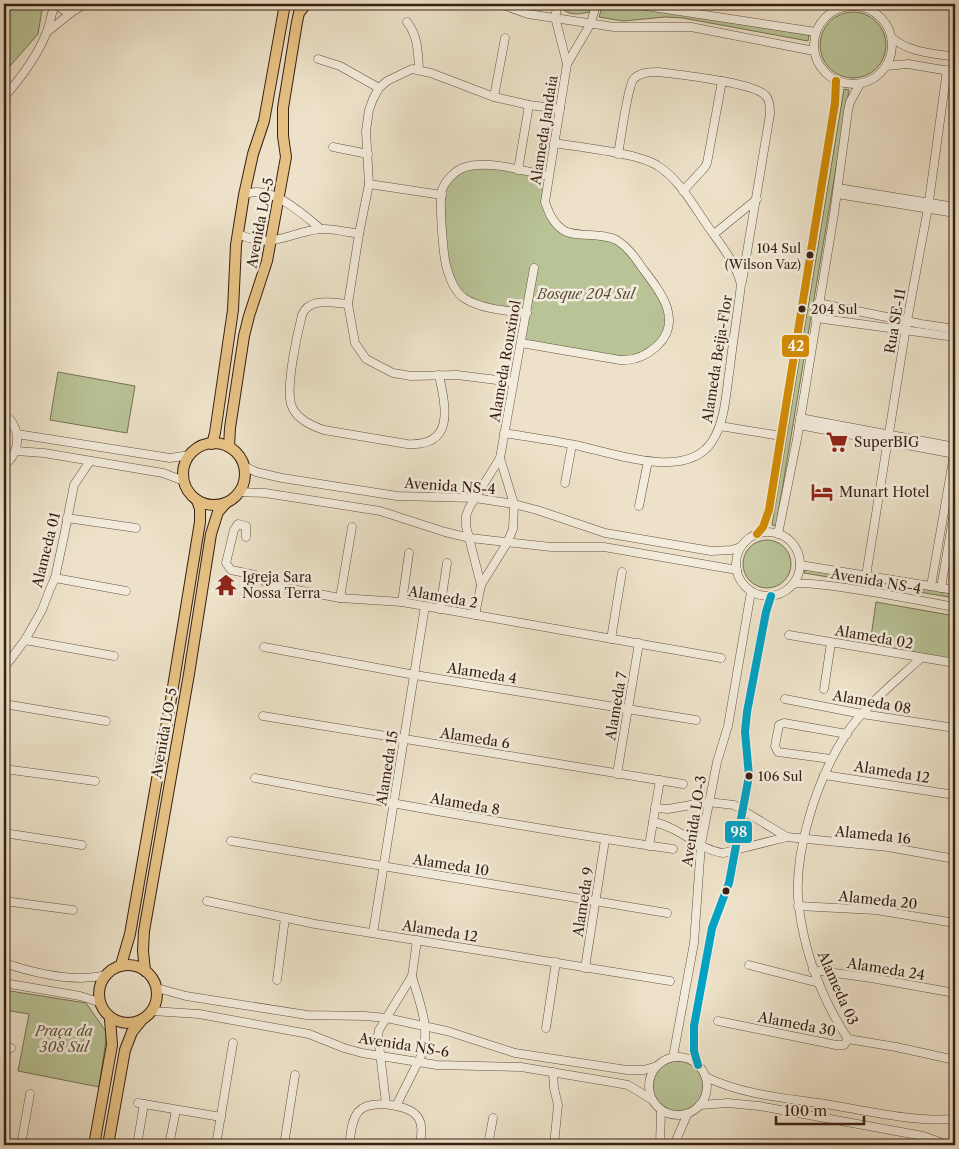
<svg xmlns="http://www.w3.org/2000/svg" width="959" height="1149" font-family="'Libre Caslon Text',serif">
<rect width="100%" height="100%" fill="#ede2c9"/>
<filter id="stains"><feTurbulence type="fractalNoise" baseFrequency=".004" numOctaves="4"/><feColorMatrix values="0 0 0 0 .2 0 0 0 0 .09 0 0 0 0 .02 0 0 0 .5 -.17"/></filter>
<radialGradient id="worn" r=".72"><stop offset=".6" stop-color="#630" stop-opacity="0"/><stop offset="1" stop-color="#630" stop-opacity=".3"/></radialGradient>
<g fill="#b8c396" stroke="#787154">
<polygon points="4,4 43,4 38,34 4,73"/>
<path d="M561 4H595L593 11C583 14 564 18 561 4Z"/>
<polygon points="603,4 616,4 809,35 808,41 683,18 665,17 623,21 599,17"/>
<circle cx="853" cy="45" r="33"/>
<polygon points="844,89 849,90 776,526 772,525"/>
<polygon points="480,165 548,176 545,202 564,231 600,236 629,250 669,309 661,342 633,361 521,343 526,313 463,298 446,267 442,188 452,175"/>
<polygon points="58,372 135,386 127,433 50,420"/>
<circle cx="767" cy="564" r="24"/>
<polygon points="805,569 955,594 955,598 804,573"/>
<polygon points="876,602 955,616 955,660 870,644"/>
<polygon points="4,990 86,1003 107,1033 99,1087 18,1071 29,1014 4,1010"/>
<circle cx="678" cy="1086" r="25"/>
</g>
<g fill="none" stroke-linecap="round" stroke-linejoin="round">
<g stroke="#655040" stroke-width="9">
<g id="minor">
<path d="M57 4C64 14 75 14 82 4"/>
<polyline points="500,4 528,14 614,27 691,27 814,51"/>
<polyline points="558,4 555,17 567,64"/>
<polyline points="633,4 816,32"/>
<circle cx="853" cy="45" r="39"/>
<path d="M407 22C418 36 418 52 419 69"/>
<polyline points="47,32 72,12"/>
<path d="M891 37C909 53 933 53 955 57"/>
<polyline points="318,59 340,66 379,88"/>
<polyline points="886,66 908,64 955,72"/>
<path d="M4 97C21 78 36 58 46 34 50 25 51 14 55 4"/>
<polyline points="494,97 505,38"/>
<polyline points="333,147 368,154"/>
<path d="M618 154C621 139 627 90 633 80 639 72 651 72 659 72 680 75 754 82 766 96 770 100 770 109 770 114L742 282"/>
<polyline points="518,170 529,105"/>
<polyline points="369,184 442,195"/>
<polyline points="838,188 955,207"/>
<polyline points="683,191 705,167 707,163 722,81"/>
<polyline points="837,194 955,213"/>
<path d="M244 195C269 182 302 214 321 229"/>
<path d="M238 234C274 250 286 233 320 229 332 228 347 232 359 234"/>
<polyline points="714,234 757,199"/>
<polyline points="818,303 921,324 955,329"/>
<path d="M348 304C332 303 309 297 302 315 297 335 286 385 291 404 295 418 312 426 324 430L407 444C455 447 446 408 439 375"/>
<path d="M527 313C508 311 480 309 464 298 455 292 450 279 447 269 443 256 439 203 442 190 445 181 456 169 466 167 489 160 525 171 548 176"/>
<polyline points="816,318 955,337"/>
<path d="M521 343 620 360C634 361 646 356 657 346 684 321 660 291 643 269 636 259 629 248 618 241 605 232 574 238 563 230 552 222 549 213 545 202L567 64 591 23 596 4"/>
<polyline points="513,382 457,375 411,376 393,373 366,359 355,343 348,304 359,234 369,184 366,131 369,110 373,99 379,88 387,81 412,69 431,73 494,97 529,105 560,109"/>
<path d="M4 414C21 427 22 452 4 465"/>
<polyline points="800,418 955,447"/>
<polyline points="799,425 955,454"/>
<polyline points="720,426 781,436"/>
<path d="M504 433C528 437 552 440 575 445 613 453 688 482 713 440 726 419 726 390 730 367 733 339 738 312 741 284 735 261 720 244 707 225 693 205 679 179 658 166 639 153 579 147 554 143"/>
<polyline points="17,434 170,458 190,455"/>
<polyline points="16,451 44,453 163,473 184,481"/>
<polyline points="244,466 256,472 282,478 397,496 475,498 514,504 537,510 605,533 711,551 731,550 741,547"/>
<polyline points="565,483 572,445"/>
<polyline points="240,492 265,493 380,511 445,532 470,538 551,547 604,547 737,570"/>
<polyline points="639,506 648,461"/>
<polyline points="67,518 136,528"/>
<circle cx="768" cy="564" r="32"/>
<polyline points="757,534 763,527 769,510 835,103 836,81"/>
<polyline points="778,534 797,439 834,214 848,111 850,102 860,84"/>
<polyline points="246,537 246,526 238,524 234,530 226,563 231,570 255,575 270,585 340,598 402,602 721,658"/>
<polyline points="800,565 955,590"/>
<polyline points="866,576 907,321 928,208 947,70"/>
<polyline points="55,578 126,591"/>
<polyline points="481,585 466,526 466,516 469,508 500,458 534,268"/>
<path d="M792 585C805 577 931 603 955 607"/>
<polyline points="931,586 955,449"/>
<polyline points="941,588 955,507"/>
<polyline points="340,598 352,527"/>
<polyline points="402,602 409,553"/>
<polyline points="440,609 447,563"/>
<polyline points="475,615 481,585 507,543 513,529 514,504 500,458"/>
<polyline points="789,635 955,663"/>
<polyline points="611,639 622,572"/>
<polyline points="25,640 114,656"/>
<polyline points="264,647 415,675 696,720"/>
<polyline points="4,668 25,640 42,610 50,589 55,578 64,536 74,485 90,461"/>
<polyline points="824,689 831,643"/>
<polyline points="785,699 862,714 955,728"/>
<polyline points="4,704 106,721"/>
<polyline points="263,716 683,784"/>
<polyline points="831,759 778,752 775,746 779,725 784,723 847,734"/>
<polyline points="4,769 95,781"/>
<polyline points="617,774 639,643"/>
<polyline points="824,775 955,795"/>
<path d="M255 778C394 804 533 829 673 849"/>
<polyline points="655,808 668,809 708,802 734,805 787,837"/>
<path d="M653 822C680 827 699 850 723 853L787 837 888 847 955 859"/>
<polyline points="4,833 82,845"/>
<polyline points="231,841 667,913"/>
<polyline points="649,846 660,780"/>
<polyline points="4,901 73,910"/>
<polyline points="207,901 315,924 670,981"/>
<polyline points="798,906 876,910 955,923"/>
<polyline points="373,933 425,606"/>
<path d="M4 963C34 973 74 983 105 975"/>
<polyline points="749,965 819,983"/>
<polyline points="585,968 605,840"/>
<polyline points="813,970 871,978 955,993"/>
<polyline points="277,980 285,918"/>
<polyline points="4,983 80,996 99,1002"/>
<polyline points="157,988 186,996 307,1015 365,1016 387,1018 447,1031 515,1053 627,1070 644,1070 657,1066"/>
<polyline points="152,1011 199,1014 309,1034 344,1048 362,1053 437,1065 521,1067 617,1083 628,1085 651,1099"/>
<polyline points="718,1021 836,1045 844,1045 848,1039"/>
<polyline points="546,1028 556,962"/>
<path d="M848 1039C822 999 805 954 799 908 792 854 817 779 846 734 866 705 895 682 921 658"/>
<polyline points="848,1039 896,1047 955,1060"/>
<polyline points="4,1048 11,1048"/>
<circle cx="678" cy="1086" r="29"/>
<polyline points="673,1057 694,943 701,844 717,762 728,726 751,592"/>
<polyline points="698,1065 694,1051 694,1026 712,928 729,883 749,776 745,732 747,712 766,612 771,596"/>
<polyline points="553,1072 554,1088 558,1105 554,1145"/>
<path d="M706 1077C743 1095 785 1098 825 1104 868 1111 912 1122 955 1119"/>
<polyline points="138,1103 221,1117"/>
<polyline points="386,1104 378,1036 379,1030 412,976 417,940"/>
<polyline points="700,1105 728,1103 759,1106 923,1136 948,1145"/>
<path d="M396 1106 423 1052C430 1025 419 1002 412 976"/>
<polyline points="21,1145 30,1094"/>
<polyline points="137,1145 144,1104"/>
<polyline points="169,1145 176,1110"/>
<polyline points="216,1145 233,1043"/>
<polyline points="284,1145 295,1075"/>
<path d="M349 1145C351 1134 351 1121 358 1112 369 1099 405 1104 416 1115 424 1123 421 1136 420 1145"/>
<polyline points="488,1145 493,1118"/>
<polyline points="660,1145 661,1111"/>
<polyline points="674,1145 687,1115"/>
</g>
</g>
<g stroke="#381f13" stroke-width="12">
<g id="major">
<circle cx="214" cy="474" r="31"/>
<polyline points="212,444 215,433 233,310 236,245 244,195 253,154 264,121 285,4"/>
<polyline points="229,447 230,428 244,336 249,316 267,261 286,157 283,136 283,108 297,22 299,13 306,4"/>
<circle cx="128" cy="994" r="29"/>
<polyline points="121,965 130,934 171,699 200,522 200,509 197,500"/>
<polyline points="145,971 143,951 144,931 189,674 211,534 218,512 226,503"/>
<polyline points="94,1145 112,1045 110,1019"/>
<polyline points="108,1145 125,1050 132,1032 141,1021"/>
</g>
</g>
<use href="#minor" stroke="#f3ecdc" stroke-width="8"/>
<use href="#major" stroke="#e6c184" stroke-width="10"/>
<g stroke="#f3ecdc" stroke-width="11">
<polyline id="bus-1" points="757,534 763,527 769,510 835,103 836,81"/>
</g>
<g stroke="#f3ecdc" stroke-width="11">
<polyline id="bus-2" points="698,1065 694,1051 694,1026 712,928 729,883 749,776 745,732 747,712 766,612 771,596"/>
</g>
<use href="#bus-1" stroke="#d18b04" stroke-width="8"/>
<use href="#bus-2" stroke="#03a2c5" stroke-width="8"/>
</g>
<defs>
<g id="supermarket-bare" transform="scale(1.725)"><path d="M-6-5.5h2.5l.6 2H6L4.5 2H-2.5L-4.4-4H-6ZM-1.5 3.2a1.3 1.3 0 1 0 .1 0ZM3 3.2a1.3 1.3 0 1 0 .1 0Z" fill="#8f2418" stroke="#f3ecdc" stroke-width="2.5" paint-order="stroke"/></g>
<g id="hotel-bare" transform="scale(1.725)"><path d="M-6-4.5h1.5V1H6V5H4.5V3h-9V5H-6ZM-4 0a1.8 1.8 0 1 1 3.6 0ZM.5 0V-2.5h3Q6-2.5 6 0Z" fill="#8f2418" stroke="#f3ecdc" stroke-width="2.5" paint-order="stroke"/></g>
<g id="temple-bare" transform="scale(1.725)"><path d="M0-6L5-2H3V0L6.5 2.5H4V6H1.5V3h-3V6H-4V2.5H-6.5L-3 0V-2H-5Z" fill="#8f2418" stroke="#f3ecdc" stroke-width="2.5" paint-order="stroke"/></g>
</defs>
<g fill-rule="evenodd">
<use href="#supermarket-bare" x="837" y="442"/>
<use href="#hotel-bare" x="822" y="492"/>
<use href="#temple-bare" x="226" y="585"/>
</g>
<g fill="#381f13" stroke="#f3ecdc" stroke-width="2">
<circle cx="810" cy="255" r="4.5"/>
<circle cx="802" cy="309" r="4.5"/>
<circle cx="749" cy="776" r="4.5"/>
<circle cx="726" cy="891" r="4.5"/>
</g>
<g text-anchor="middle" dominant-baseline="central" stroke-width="5" stroke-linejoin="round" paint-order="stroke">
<g font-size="13" fill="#381f13" stroke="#f3ecdc" text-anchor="start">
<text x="801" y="248" text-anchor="end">104 Sul<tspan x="801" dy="16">(Wilson Vaz)</tspan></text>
<text x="811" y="309">204 Sul</text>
<text x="758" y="776">106 Sul</text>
</g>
<g font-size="14" fill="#381f13" stroke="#f3ecdc">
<text transform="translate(544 130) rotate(-81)">Alameda Jandaia</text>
<text transform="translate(260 223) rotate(-79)">Avenida LO-5</text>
<text transform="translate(895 321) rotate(-80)">Rua SE-11</text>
<text transform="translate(717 359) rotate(-81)">Alameda Beija-Flor</text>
<text transform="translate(505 361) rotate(-80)">Alameda Rouxinol</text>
<text transform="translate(450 486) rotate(4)">Avenida NS-4</text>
<text transform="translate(46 550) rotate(-76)">Alameda 01</text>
<text transform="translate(876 581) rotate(10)">Avenida NS-4</text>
<text transform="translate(443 597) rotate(10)">Alameda 2</text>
<text transform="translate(874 637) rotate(10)">Alameda 02</text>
<text transform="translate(482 673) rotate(9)">Alameda 4</text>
<text transform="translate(872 702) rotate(10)">Alameda 08</text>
<text transform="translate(616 706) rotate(-80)">Alameda 7</text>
<text transform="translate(164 733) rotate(-80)">Avenida LO-5</text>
<text transform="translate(475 738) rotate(9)">Alameda 6</text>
<text transform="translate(387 768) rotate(-81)">Alameda 15</text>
<text transform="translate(892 772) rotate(9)">Alameda 12</text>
<text transform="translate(465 804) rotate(10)">Alameda 8</text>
<text transform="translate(694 821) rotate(-81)">Avenida LO-3</text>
<text transform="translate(873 835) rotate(6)">Alameda 16</text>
<text transform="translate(451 865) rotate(9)">Alameda 10</text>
<text transform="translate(878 900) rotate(6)">Alameda 20</text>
<text transform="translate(583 902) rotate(-81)">Alameda 9</text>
<text transform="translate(440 931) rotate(9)">Alameda 12</text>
<text transform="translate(886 969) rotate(9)">Alameda 24</text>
<text transform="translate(838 988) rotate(66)">Alameda 03</text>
<text transform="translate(797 1024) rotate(11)">Alameda 30</text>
<text transform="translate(404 1045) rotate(9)">Avenida NS-6</text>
</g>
<g font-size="14" font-style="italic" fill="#5e503a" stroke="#f3ecdc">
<text x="586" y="294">Bosque 204 Sul</text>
<text x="64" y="1031">Praça da<tspan x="64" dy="16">308 Sul</tspan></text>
</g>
<g font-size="14" fill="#381f13" stroke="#f3ecdc" text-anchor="start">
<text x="854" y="442">SuperBIG</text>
<text x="839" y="492">Munart Hotel</text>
<text x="242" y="577">Igreja Sara<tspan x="242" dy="16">Nossa Terra</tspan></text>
</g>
</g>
<g stroke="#f3ecdc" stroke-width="2">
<rect x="781" y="334" width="29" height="24" rx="5" fill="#d18b04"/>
<rect x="724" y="820" width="29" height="24" rx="5" fill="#03a2c5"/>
</g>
<g font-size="14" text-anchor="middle" font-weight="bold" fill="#fff">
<text x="796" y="351">42</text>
<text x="739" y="837">98</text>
</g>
<rect width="959" height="1149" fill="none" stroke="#ede2c9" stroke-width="20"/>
<rect x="5" y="5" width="949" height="1139" fill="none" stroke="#381f13" stroke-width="2.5"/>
<rect x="10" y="10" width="939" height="1129" fill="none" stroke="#381f13"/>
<path d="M776 1116v8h88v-8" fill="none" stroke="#381f13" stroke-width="2.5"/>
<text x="784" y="1116" font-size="15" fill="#381f13" stroke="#f3ecdc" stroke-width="4" paint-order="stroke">100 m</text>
<rect width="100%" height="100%" filter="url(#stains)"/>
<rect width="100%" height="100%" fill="url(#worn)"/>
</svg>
